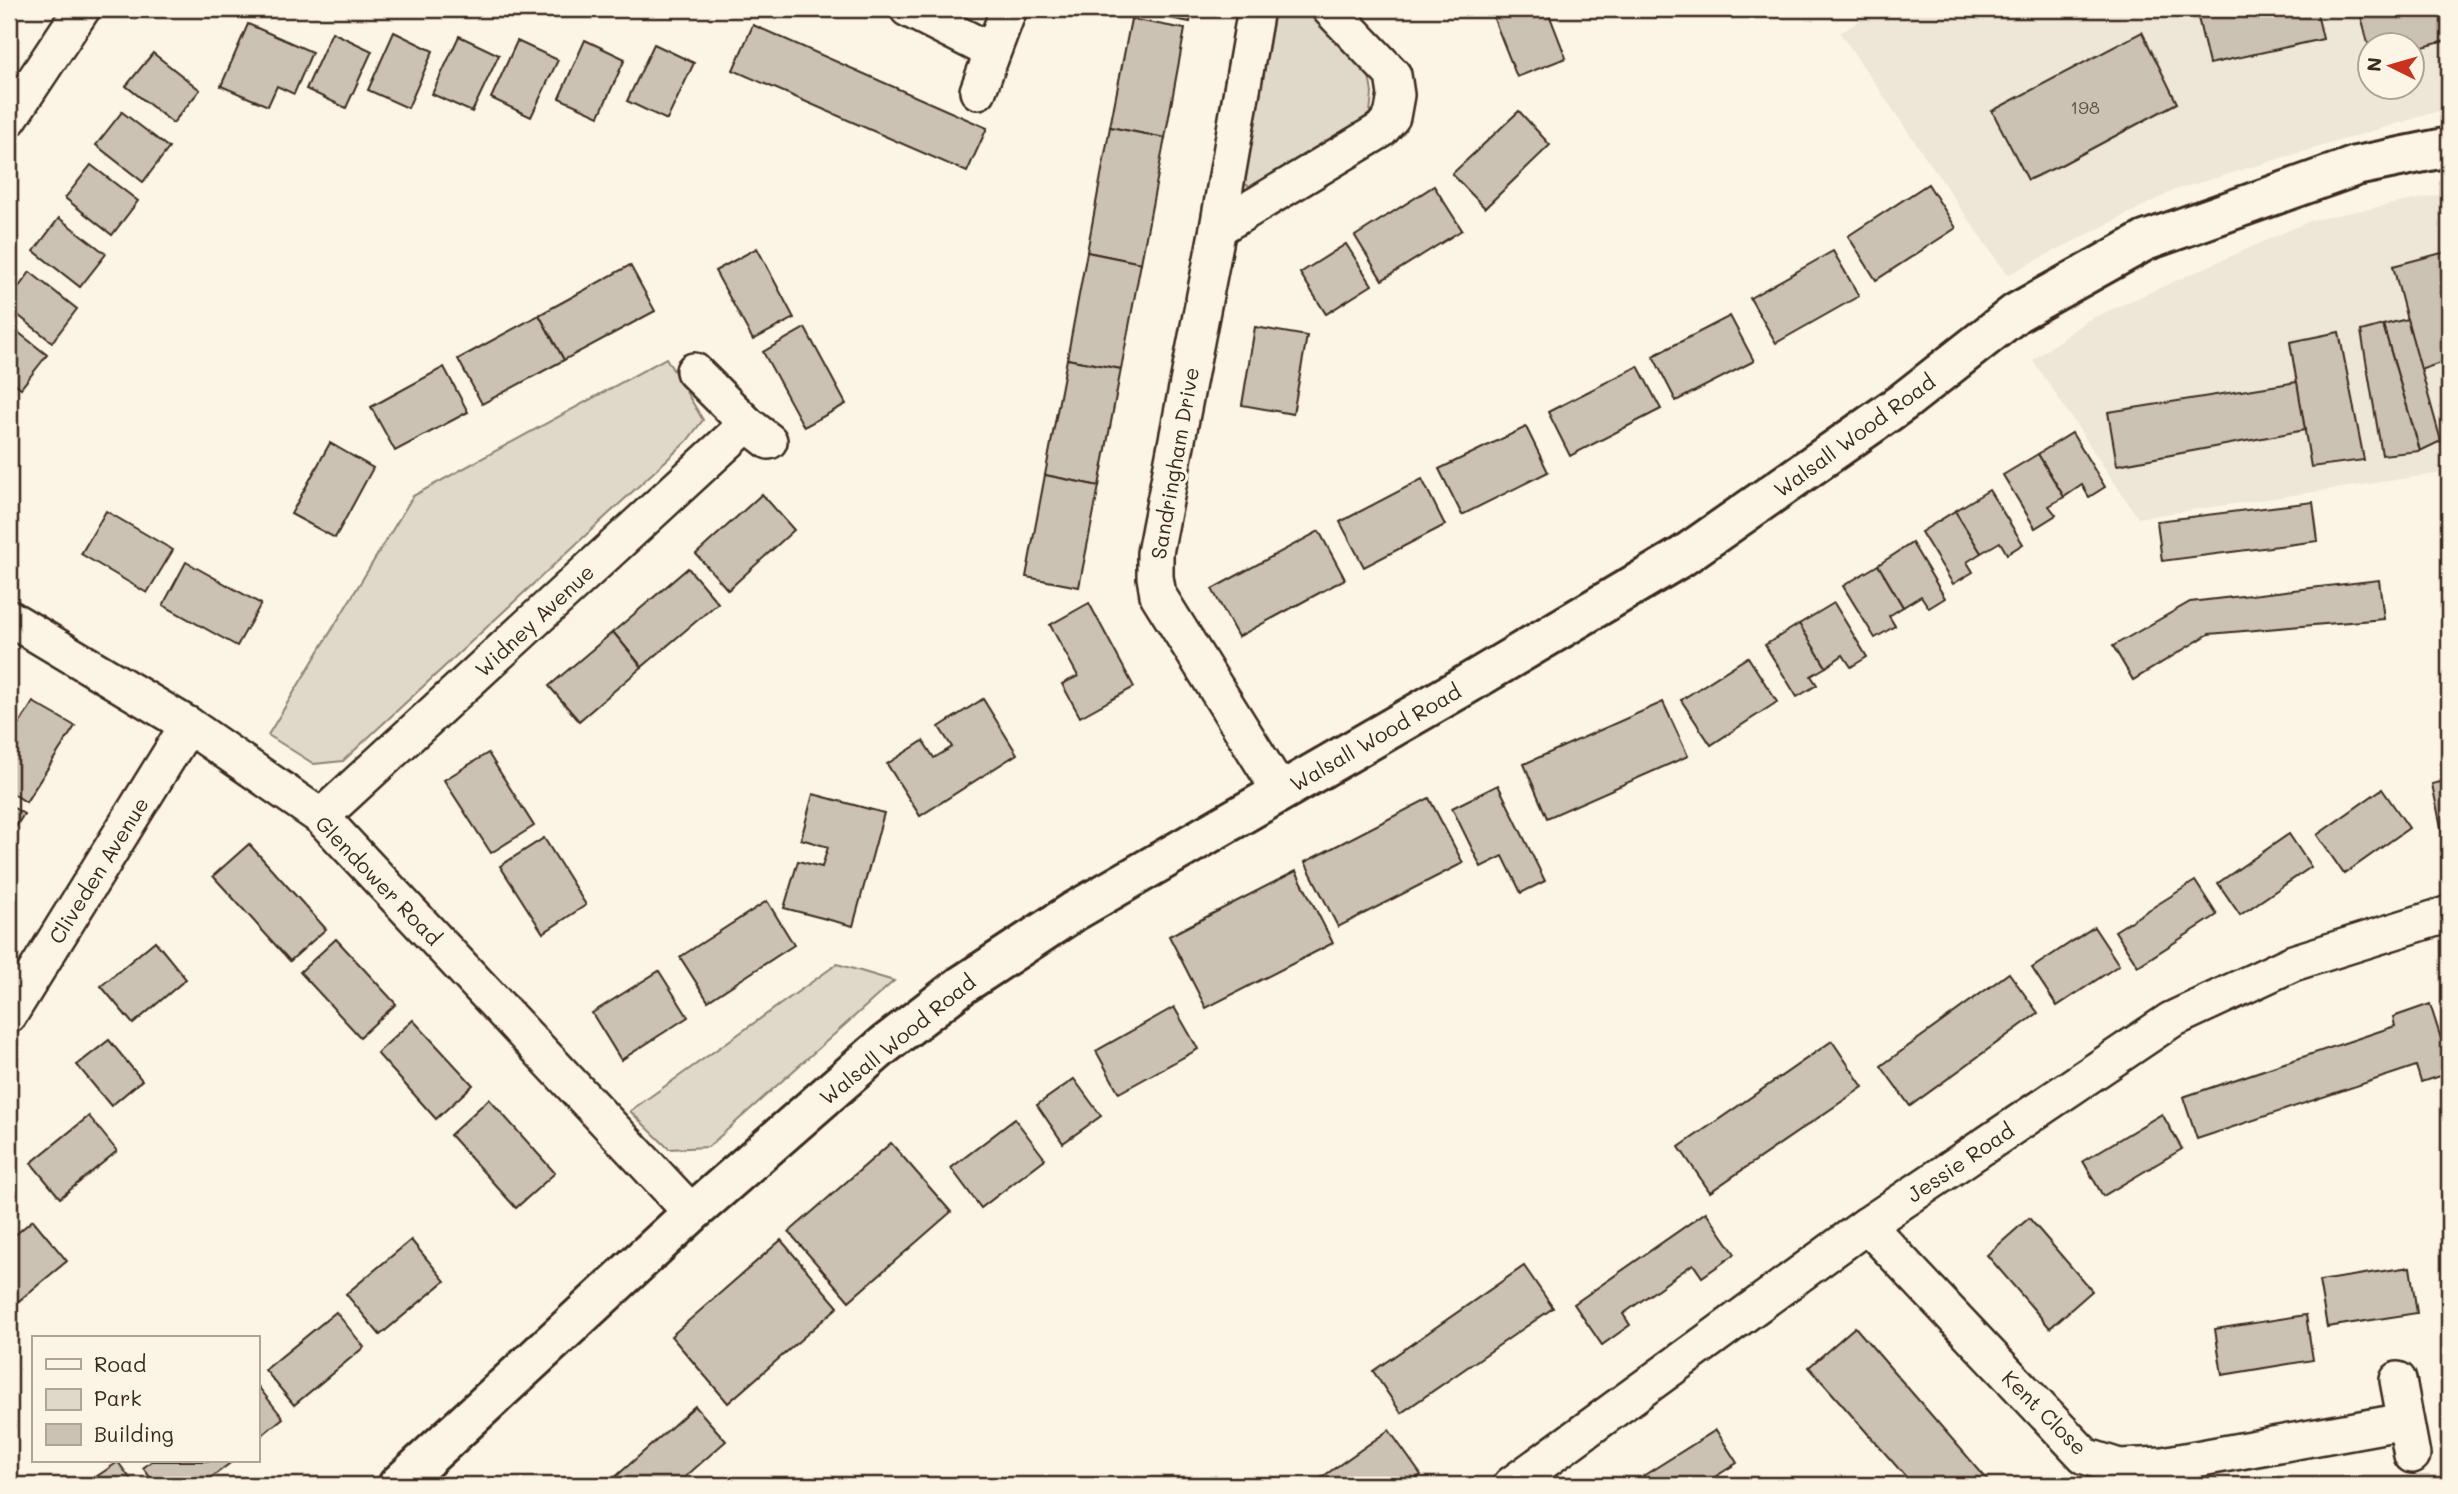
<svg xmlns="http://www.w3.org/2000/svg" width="2458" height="1494" font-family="Mali,sans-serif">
<rect width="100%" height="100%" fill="#fcf5e5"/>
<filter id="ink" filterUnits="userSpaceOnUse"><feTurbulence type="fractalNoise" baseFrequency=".0143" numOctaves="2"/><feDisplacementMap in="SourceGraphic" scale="14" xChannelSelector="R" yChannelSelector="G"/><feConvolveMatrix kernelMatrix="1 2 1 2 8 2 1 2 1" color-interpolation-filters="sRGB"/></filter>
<g filter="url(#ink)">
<g fill="#eee6d6" fill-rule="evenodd">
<path d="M1879 9H2449V108L2175 190 2007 275 1840 33ZM2370 46H2412V88H2370Z"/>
<polygon points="2449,193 2449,472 2138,518 2033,360 2086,321 2312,220"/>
</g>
<g fill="#e0d8c8" stroke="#8e8173" stroke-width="2">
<polygon points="1271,9 1308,9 1369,75 1372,93 1370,113 1354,127 1255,188 1240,183"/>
<polygon points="666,358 703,420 687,441 343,761 314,764 268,735 413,496"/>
<polygon points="837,964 894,981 708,1147 669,1149 630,1111"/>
</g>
<g fill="#ccc2b3" stroke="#3b2a1e" stroke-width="2">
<polygon points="1134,9 1193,9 1190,22 1133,11"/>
<polygon points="1490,9 1547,9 1566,58 1517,77"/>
<polygon points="2196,9 2316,9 2323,39 2209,64"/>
<polygon points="2359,9 2449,9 2449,40 2412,50 2412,46 2370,46 2370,51"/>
<polygon points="1131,19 1185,29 1165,138 1110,127"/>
<polygon points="248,24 312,52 294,94 277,86 268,106 221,86"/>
<polygon points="753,25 987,128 967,172 733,70"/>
<polygon points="332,32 372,51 346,108 306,89"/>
<polygon points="394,32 433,51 408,108 368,90"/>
<polygon points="2142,32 2177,103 2061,165 2028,180 1992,111"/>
<polygon points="459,36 499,55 472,112 432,94"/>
<polygon points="585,40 625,59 599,116 559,98"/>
<polygon points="517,41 558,60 531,117 491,98"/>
<polygon points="654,44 694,63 667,120 627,101"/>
<polygon points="153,53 200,90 173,123 126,86"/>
<polygon points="1519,111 1550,145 1485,208 1452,174"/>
<polygon points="122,112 169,148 143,182 96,145"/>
<polygon points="1110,127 1165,138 1141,263 1087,252"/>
<polygon points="91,165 138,201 112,235 65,198"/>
<polygon points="1928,184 1956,228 1876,280 1848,236"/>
<polygon points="1434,186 1462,230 1382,280 1355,236"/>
<polygon points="59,218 106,254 80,287 34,251"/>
<polygon points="1346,244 1372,285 1326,314 1300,273"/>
<polygon points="757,248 794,318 753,340 715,271"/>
<polygon points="1833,251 1859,296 1776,343 1750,298"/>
<polygon points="2449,251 2449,360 2420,370 2393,266"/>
<polygon points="1087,252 1141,263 1121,369 1067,359"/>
<polygon points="630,265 655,311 564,360 539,315"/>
<polygon points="30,272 77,309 52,342 9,308 9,300"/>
<polygon points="539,315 564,360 482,404 458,359"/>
<polygon points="1730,316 1754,361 1676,401 1653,356"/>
<polygon points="2407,319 2441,441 2420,451 2383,325"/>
<polygon points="9,325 47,355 21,388 9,379"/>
<polygon points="2383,325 2420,451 2382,455 2361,331"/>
<polygon points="1255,327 1307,336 1293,414 1242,405"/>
<polygon points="805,328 846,404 804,427 763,352"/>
<polygon points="2339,332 2364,460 2311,467 2290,342"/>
<polygon points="1067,359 1121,369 1099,486 1045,475"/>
<polygon points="1638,366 1661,409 1570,456 1548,412"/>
<polygon points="444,367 468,412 395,451 371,407"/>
<polygon points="2297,382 2305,430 2117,465 2108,412"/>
<polygon points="9,406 16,412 9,421"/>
<polygon points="1526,427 1548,472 1462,515 1439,469"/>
<polygon points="2072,433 2105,487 2089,497 2082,485 2064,497 2038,454"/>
<polygon points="330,443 373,468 335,538 291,514"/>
<polygon points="2038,454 2064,497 2049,506 2056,515 2035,528 2003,475"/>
<polygon points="1045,475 1099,486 1079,587 1026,577"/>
<polygon points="1422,479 1445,525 1364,567 1340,522"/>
<polygon points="1989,490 2023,544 2007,554 2000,542 1981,553 1955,511"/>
<polygon points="762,494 794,530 728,590 696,554"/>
<polygon points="2313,502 2318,541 2162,561 2157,521"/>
<polygon points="106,511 173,550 147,593 81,554"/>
<polygon points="1955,511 1981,553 1967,562 1973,572 1953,584 1921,532"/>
<polygon points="1319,531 1345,579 1238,637 1212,589"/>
<polygon points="1912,543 1945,598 1929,608 1921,596 1903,607 1878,565"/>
<polygon points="186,562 261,604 237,646 163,605"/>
<polygon points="1878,565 1903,607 1889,616 1895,626 1875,638 1843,586"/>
<polygon points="688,568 718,603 642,667 613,632"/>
<polygon points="2379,580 2384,619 2209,634 2133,680 2113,646 2190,602"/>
<polygon points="1089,603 1134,687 1080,717 1062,684 1078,676 1050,625"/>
<polygon points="1834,603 1867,657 1851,667 1843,655 1826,667 1799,624"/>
<polygon points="1799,624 1826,667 1811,676 1817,685 1797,697 1765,645"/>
<polygon points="613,632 642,667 579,721 549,686"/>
<polygon points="1748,657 1777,702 1711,745 1681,700"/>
<polygon points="983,699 1017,754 920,816 887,764 923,741 934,758 952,747 939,727"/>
<polygon points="33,702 75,726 26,802 9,791 9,741"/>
<polygon points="1663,702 1688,756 1547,818 1524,764"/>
<polygon points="488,753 534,826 491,853 444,780"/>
<polygon points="2449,780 2449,830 2442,832 2432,784"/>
<polygon points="1498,785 1545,881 1521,893 1503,856 1481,867 1452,808"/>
<polygon points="2382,789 2409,828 2344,874 2317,835"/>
<polygon points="813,794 884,813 853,926 784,908 798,861 822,867 828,847 801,839"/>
<polygon points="1429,798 1463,863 1338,927 1305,862"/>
<polygon points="9,805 24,814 9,837"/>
<polygon points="2289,834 2311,867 2240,915 2218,883"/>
<polygon points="544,838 586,905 543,933 500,866"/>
<polygon points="249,844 326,929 290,961 213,876"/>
<polygon points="1296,871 1333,943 1206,1008 1169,936"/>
<polygon points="2195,881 2217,915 2138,966 2115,931"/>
<polygon points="767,901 794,945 708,1001 680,957"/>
<polygon points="2094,927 2119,965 2057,1006 2032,968"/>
<polygon points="336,939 396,1004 360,1037 300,972"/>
<polygon points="155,941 186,979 133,1024 101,986"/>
<polygon points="659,971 688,1017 621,1060 592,1013"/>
<polygon points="2009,973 2038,1013 1910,1106 1881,1066"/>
<polygon points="2430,1004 2449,1064 2449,1073 2421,1082 2416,1066 2197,1139 2183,1097 2395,1026 2393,1017"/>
<polygon points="1174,1007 1198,1049 1119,1093 1096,1051"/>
<polygon points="413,1020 473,1085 436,1119 377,1053"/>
<polygon points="109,1040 142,1080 111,1106 77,1065"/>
<polygon points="1832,1041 1863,1087 1710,1192 1679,1147"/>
<polygon points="1074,1079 1101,1116 1063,1143 1037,1105"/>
<polygon points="489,1099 555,1173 516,1208 450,1135"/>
<polygon points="2162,1114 2182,1149 2103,1196 2083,1161"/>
<polygon points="89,1116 117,1151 60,1198 31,1163"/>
<polygon points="1015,1119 1045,1159 981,1208 951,1168"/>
<polygon points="891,1143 951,1212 849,1301 789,1232"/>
<polygon points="1706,1212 1735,1254 1702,1277 1693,1264 1623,1314 1630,1325 1602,1345 1574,1304"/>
<polygon points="2029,1218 2092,1291 2050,1328 1987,1255"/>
<polygon points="33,1220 67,1261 9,1309 9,1240"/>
<polygon points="411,1240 445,1281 380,1335 346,1294"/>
<polygon points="781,1240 838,1307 728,1403 671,1336"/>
<polygon points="1524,1266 1553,1308 1401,1413 1373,1371"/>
<polygon points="2410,1267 2417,1313 2327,1327 2319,1281"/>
<polygon points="336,1312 364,1347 294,1405 265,1370"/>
<polygon points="2306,1315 2313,1360 2222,1375 2215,1329"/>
<polygon points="1855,1327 1992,1485 1913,1485 1809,1367"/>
<polygon points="257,1385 283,1418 257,1439"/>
<polygon points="695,1406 726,1441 676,1485 617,1485 612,1480"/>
<polygon points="1389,1430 1421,1475 1406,1485 1311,1485"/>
<polygon points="1716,1430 1737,1463 1702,1485 1649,1485 1643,1476"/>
<polygon points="152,1461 233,1461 201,1485 156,1485 143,1468"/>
<polygon points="118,1462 135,1485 84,1485"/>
</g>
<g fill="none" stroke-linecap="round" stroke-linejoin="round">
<g stroke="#3b2a1e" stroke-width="40">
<g id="minor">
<polyline points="908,9 991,51"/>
<polyline points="1256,9 1218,228 1155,553 1155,577 1158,595 1280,791"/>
<polyline points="978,91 1008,11"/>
<polyline points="9,119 82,9"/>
<polyline points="1218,228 1381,130 1392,117 1396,95 1393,75 1330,9"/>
<polyline points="694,371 747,424 769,441"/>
<polyline points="9,618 188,725 321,817 692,1213"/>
<polyline points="321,817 747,424"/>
<polyline points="9,1015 188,725"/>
<polyline points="1867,1225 2085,1456 2119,1467 2163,1465 2405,1421"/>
<polyline points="2398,1380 2412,1455"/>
<polyline points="1511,1485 1867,1225 2171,1020 2293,963 2449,914"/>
</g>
</g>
<g stroke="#3b2a1e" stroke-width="44">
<polyline id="tertiary" points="398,1485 692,1213 883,1046 962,985 1073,912 1464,686 1683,556 1903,402 2016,313 2145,241 2356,166 2449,147"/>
</g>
<use href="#minor" stroke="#fcf5e5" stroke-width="35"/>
<use href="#tertiary" stroke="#fcf5e5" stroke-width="38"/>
</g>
</g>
<g text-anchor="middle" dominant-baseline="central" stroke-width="6" stroke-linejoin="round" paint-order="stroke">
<g font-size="18" fill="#5f5043">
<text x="2085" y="107">198</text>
</g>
<g font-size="21" fill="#3b2a1e" stroke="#fcf5e5">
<text transform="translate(1854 435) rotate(-36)">Walsall Wood Road</text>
<text transform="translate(1174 463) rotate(-80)">Sandringham Drive</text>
<text transform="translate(534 620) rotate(-43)">Widney Avenue</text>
<text transform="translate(1375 737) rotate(-30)">Walsall Wood Road</text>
<text transform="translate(98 870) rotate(-58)">Cliveden Avenue</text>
<text transform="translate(379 880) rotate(46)">Glendower Road</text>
<text transform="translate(897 1039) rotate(-39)">Walsall Wood Road</text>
<text transform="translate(1960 1162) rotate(-34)">Jessie Road</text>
<text transform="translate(2045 1412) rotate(45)">Kent Close</text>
</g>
</g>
<rect width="2458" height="1494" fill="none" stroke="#fcf5e5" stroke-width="35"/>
<rect x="18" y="18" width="2423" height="1459" fill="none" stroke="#3b2a1e" stroke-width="2.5" filter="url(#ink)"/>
<rect x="32" y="1336" width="228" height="126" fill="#fcf5e5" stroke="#afa495" stroke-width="2"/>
<rect x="46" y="1359" width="35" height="10" fill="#fcf5e5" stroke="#afa495" stroke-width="2"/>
<text x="94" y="1372" font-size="21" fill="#3b2a1e">Road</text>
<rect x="46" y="1389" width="35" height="21" fill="#e0d8c8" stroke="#afa495" stroke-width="2"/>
<text x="94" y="1406" font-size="21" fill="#3b2a1e">Park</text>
<rect x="46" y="1424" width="35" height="21" fill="#ccc2b3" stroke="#afa495" stroke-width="2"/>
<text x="94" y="1442" font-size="21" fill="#3b2a1e">Building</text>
<g transform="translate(2391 66) rotate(275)"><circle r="33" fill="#fcf5e5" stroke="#afa495" stroke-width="2"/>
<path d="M0-5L12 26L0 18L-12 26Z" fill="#c8321e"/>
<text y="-10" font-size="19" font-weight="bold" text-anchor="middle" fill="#3b2a1e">N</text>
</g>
</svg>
